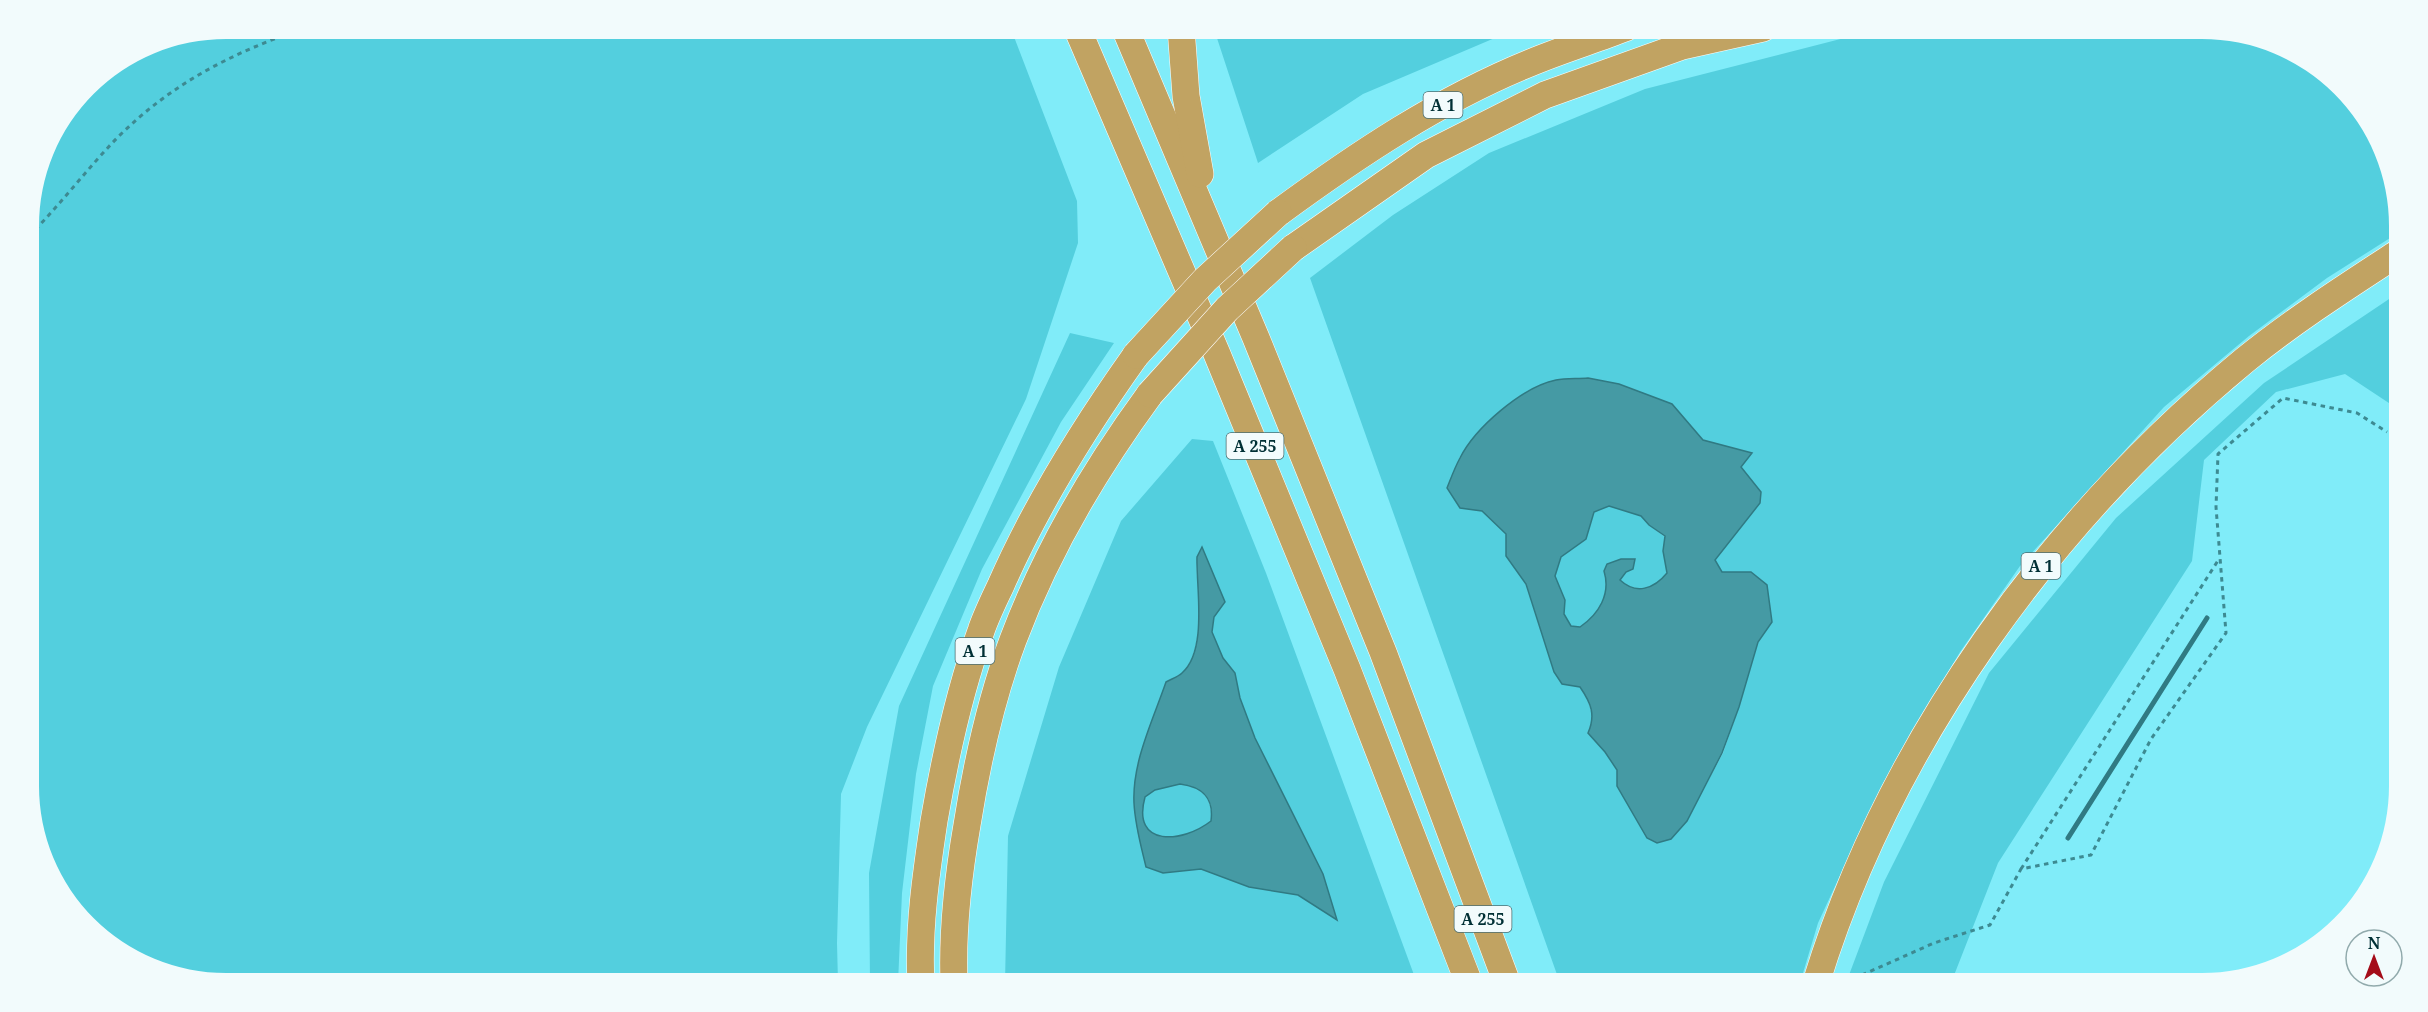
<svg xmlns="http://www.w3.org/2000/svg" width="2428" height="1012" font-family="'Noto Serif',serif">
<rect width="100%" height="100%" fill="#80ecf9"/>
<g fill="#53cfde" fill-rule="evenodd">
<polygon points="226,28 1011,29 1077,201 1078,243 1026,399 867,727 841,794 837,943 838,983 226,983 151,969 69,907 30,812 29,213 49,139 95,78 151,43"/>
<path d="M2202 28 2277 43 2359 106 2398 200V233L2327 278 2249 336 2164 407 2020 566 1960 652 1882 785 1818 923 1800 983H1560L1310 278 1393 215 1489 153 1645 89 1860 34 1921 29ZM1672 404 1703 440 1751 453 1741 467 1761 492 1760 503 1715 560 1722 572H1751L1772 622 1758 642 1739 707 1723 753 1687 821 1657 843 1647 838 1617 786V770L1606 752 1588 733 1594 721 1587 698 1580 687 1554 672 1526 584 1506 556V534L1482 511Z"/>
<polygon points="1214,29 1214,28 1516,29 1363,94 1258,163"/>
<polygon points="2398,293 2398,409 2345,374 2276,392 2204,460 2192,561 1998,863 1951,983 1846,983 1884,882 1989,673 2116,518 2264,383"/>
<polygon points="1070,333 1114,343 1061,422 982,569 933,686 916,774 902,893 898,983 870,983 869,873 899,706"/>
<path d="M1192 439 1213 441 1266 573 1417 983H1005L1008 836 1059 667 1121 521ZM1201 548 1214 617 1212 632 1223 658 1235 673 1240 698 1255 738 1323 874 1336 919 1298 895 1249 887 1201 869 1163 873 1146 867 1136 821 1166 682C1171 679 1177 677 1182 673 1198 660 1202 613 1199 593 1197 578 1194 563 1201 548Z"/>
<path d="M1609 506 1641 516 1649 525 1665 537 1663 551 1667 573C1654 589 1637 595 1620 580L1626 572 1604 571C1611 594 1599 614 1580 627L1570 626 1564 614 1565 600 1555 576 1561 557 1586 539 1594 512Z"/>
<path d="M1180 784C1203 787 1213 798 1211 821 1183 843 1131 848 1145 797L1155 790Z"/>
</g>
<g fill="#459aa4" stroke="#307a83" stroke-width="1.5" fill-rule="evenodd">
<path d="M1588 378 1619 384 1672 404 1703 440 1752 453 1741 467 1761 492 1760 503 1715 560 1722 572H1751L1767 585 1772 622 1758 642 1739 707 1722 753 1687 821 1671 839 1657 843 1647 838 1617 786V770L1605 752 1588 733C1596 715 1591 703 1580 687L1562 684 1554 672 1526 584 1506 556V534L1482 511 1460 508 1447 488C1451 478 1455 467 1460 458 1475 428 1522 387 1556 380 1566 378 1578 379 1588 378ZM1609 506 1641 516 1649 525 1665 536 1663 551 1667 573C1654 589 1636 595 1620 580L1626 572 1633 569 1635 559H1621L1607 564 1604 571C1611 594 1599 614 1580 627L1571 626 1564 614 1565 600 1555 576 1561 557 1586 539 1594 512Z"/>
<path d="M1202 547 1225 602 1214 617 1212 632 1223 658 1235 673 1240 698 1255 738 1323 874 1337 920 1298 895 1249 887 1201 869 1163 873 1146 867C1141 846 1135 825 1134 803 1132 762 1153 720 1166 682 1171 679 1178 677 1182 673 1208 650 1196 587 1197 557ZM1180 784C1203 787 1214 798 1211 821 1183 843 1131 848 1145 797L1155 790Z"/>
</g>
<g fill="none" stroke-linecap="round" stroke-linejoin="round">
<polyline stroke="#307a83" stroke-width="5" points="2068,838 2207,618"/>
<g stroke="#215b62" stroke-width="16">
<polyline id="minor" points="2399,441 2399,448"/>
</g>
<g stroke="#fff" stroke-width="28">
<g id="motorway">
<polyline points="1077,28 1217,354 1347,669 1469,983"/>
<polyline points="1125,28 1256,338 1383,652 1507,983"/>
<polyline points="1181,28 1186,96 1200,174"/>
<path d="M1278 213C1357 155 1439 100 1530 63 1561 50 1594 40 1625 28"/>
<polyline points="1293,248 1426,155 1545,95 1682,46 1763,28"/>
<path d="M921 983C918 929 926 874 934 821 945 757 959 692 981 631 986 616 994 600 1001 585 1037 503 1084 428 1136 355"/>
<path d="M954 983C952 930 958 877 967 825 977 762 991 699 1013 640 1046 552 1095 469 1150 394"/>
<path d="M1816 983C1890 742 2051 520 2245 360 2293 321 2346 287 2398 253"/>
</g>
</g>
<g stroke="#3d8a92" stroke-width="3" stroke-dasharray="4.5 4.5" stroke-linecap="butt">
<path d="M29 236C60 205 87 169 117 138 172 83 232 53 304 28"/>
<polyline points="2399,503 2394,513 2399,544"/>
<polyline points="2021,869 2219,559"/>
<polyline points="1858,983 1862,975 1934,943 1990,925 2021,869 2091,855 2151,739 2226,633 2216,507 2218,454 2283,398 2357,413 2387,432"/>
</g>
<use href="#minor" stroke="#fff" stroke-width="15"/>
<use href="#motorway" stroke="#c1a362" stroke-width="27"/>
<g stroke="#fff" stroke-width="28" stroke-linecap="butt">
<g id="motorway-bridge">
<polyline points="1136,355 1205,280 1278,213"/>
<polyline points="1150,394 1227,309 1293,248"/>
</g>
</g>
<use href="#motorway-bridge" stroke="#c1a362" stroke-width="27"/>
</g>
<g text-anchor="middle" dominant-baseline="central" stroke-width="6" stroke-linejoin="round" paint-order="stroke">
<g fill="#f2fbfc" stroke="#496d71" stroke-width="1.5">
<rect x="1423.5" y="92" width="39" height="26" rx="4.5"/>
<rect x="1226.5" y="433" width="57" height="26" rx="4.5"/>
<rect x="2021.5" y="553" width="39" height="26" rx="4.5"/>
<rect x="955.5" y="638" width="39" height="26" rx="4.5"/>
<rect x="1454.5" y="906" width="57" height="26" rx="4.5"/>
</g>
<g font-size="16" font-weight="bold" fill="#003035">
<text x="1443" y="105">A 1</text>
<text x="1255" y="446">A 255</text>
<text x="2041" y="566">A 1</text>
<text x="975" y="651">A 1</text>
<text x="1483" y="919">A 255</text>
</g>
</g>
<path d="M0 0H2428V1012H0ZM226 39H2202A187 187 0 0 1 2389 226V786A187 187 0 0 1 2202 973H226A187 187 0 0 1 39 786V226A187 187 0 0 1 226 39Z" fill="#f2fbfc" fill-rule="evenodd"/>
<g transform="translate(2374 958)"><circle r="28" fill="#f2fbfc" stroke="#91aaac" stroke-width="1.5"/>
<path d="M0-4.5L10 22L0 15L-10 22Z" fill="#a40c19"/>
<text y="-9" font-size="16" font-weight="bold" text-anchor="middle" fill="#003035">N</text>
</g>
</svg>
